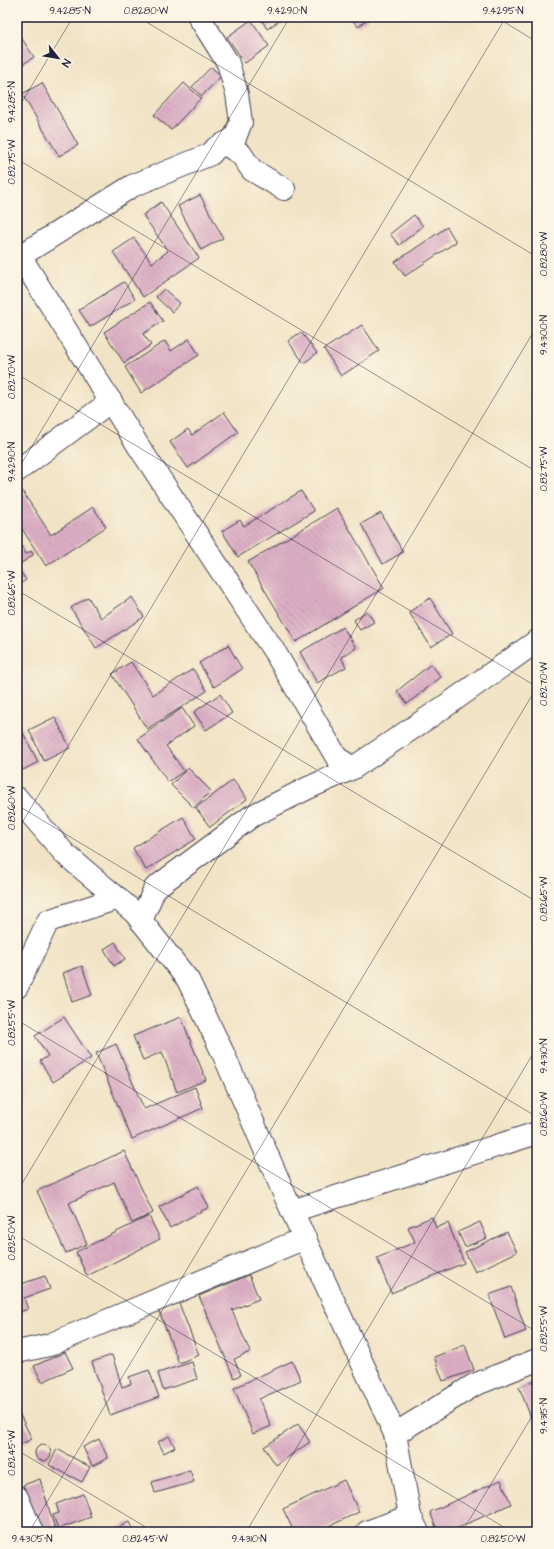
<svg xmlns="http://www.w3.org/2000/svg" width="554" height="1549" font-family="'Architects Daughter',sans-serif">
<defs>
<pattern id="building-back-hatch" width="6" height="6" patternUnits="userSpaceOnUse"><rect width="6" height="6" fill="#dcaec4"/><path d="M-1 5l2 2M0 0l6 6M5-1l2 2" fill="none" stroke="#bc95a9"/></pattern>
</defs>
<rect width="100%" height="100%" fill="#fcf5e5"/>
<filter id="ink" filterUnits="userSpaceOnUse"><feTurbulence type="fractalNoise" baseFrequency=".025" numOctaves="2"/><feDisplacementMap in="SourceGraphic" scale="8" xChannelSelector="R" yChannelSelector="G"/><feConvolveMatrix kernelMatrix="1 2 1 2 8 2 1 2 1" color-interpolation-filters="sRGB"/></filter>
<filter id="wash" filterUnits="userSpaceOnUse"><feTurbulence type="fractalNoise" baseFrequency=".012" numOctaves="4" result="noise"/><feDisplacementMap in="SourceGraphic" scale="16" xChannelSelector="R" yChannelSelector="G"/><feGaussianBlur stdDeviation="0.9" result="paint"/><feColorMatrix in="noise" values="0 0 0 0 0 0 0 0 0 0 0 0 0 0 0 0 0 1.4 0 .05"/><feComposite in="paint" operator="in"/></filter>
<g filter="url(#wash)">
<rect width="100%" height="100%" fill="#f1e3c5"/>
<g id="blocks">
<g fill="url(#building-back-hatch)">
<polygon points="260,17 285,17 267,29"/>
<polygon points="350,17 370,17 358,27"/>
<polygon points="251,20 269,46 245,63 227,37"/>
<polygon points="20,36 34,57 17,68 17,38"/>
<polygon points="211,67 221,76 202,96 192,87"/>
<polygon points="42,83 78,145 59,156 22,94"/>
<polygon points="184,83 201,98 171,130 154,115"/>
<polygon points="200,195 223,238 201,250 178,206"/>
<polygon points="161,202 199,258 143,297 113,252 134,238 152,263 168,251 143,215"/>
<polygon points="414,215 423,226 399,245 390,234"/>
<polygon points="447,227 456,242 405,276 395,262"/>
<polygon points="124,282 135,299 90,327 79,310"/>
<polygon points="164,289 180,303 172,312 156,297"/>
<polygon points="150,302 163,321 143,334 151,345 124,363 104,332"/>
<polygon points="362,325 379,351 341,376 324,349"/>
<polygon points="301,332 317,353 304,363 288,341"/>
<polygon points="189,339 199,355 141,393 125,367 165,341 171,351"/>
<polygon points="224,412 238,432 188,468 170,442 188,429 192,435"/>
<polygon points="17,483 51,535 93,507 106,527 46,566 17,521"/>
<polygon points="301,491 314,511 238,557 222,531 240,520 244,526"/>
<polygon points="337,508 384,588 296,642 248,562"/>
<polygon points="381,513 403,552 383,564 361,524"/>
<polygon points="20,544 26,554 31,551 33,555 17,566 17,546"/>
<polygon points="17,567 26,580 17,586"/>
<polygon points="88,597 101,618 132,597 144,617 96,648 71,608"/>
<polygon points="430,598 452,634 431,647 409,612"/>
<polygon points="367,611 374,622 360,630 354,620"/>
<polygon points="343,627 356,648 341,657 346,667 317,683 300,652"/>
<polygon points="228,645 242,669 214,687 199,663"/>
<polygon points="131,662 153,695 193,669 207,691 147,729 112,674"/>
<polygon points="431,664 441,677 407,704 397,691"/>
<polygon points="220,694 232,713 206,730 194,712"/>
<polygon points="182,708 194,726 166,746 184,771 168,782 138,739"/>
<polygon points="55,717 70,748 44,761 29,730"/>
<polygon points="19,725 38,762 23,770 17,758 17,726"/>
<polygon points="188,768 211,791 194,808 171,785"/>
<polygon points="233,780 247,799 210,827 196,808"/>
<polygon points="183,817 196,839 146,870 133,848"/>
<polygon points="115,942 125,959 114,966 104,949"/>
<polygon points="82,966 92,995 72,1002 63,973"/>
<polygon points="64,1017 91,1058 53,1082 40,1061 48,1056 35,1036"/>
<polygon points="181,1017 206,1080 177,1092 162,1052 143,1060 133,1036"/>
<polygon points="116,1044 144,1109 195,1087 203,1108 132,1139 96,1053"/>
<polygon points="124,1151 153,1213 132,1223 114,1182 69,1203 87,1244 66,1253 37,1191"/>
<polygon points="198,1186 209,1207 170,1228 159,1207"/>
<polygon points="149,1216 160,1239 87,1276 76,1252"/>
<polygon points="432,1217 436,1228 448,1223 464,1263 391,1293 377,1258 415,1242 408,1227"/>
<polygon points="480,1222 487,1238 465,1247 458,1232"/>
<polygon points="507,1232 517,1252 475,1272 465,1252"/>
<polygon points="17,1272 21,1284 45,1276 50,1289 24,1298 28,1309 17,1313"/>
<polygon points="249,1275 259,1299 232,1310 250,1352 234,1359 241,1375 234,1378 199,1296"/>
<polygon points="511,1287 526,1331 505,1339 489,1295"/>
<polygon points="179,1303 199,1355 179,1363 159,1311"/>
<polygon points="465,1345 474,1370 443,1381 434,1357"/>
<polygon points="65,1352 73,1368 42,1382 34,1366"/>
<polygon points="112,1355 122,1387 131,1384 129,1377 149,1370 159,1397 110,1415 92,1362"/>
<polygon points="292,1361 301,1380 259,1399 271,1426 253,1434 234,1388"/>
<polygon points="192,1362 197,1379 163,1390 158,1373"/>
<polygon points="537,1380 537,1433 519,1387"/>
<polygon points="17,1409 32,1439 17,1446"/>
<polygon points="298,1424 310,1442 276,1465 264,1447"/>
<polygon points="169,1436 175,1447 164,1453 158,1442"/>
<polygon points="99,1439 108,1458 92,1466 83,1447"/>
<circle cx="43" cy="1453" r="8"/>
<polygon points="57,1449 90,1467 82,1482 49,1465"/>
<polygon points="190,1470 194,1482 155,1493 152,1482"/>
<polygon points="40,1479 55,1529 46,1532 37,1532 23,1485"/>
<polygon points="344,1480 359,1512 317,1532 294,1532 283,1509"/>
<polygon points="501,1480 511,1504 449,1532 438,1532 430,1512"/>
<polygon points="83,1494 91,1517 58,1529 53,1515 59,1513 56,1504"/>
<polygon points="129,1522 134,1532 109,1532"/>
</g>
</g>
</g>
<g filter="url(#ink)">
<use href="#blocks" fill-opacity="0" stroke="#413f50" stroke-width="1"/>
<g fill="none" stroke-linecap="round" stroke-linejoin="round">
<g stroke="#413f50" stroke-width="24">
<g id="minor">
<polyline points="225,144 241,154 252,170 284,189"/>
<polyline points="17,254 20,256 139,447 276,654 337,758 353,768 308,788 252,816 155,888 141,921"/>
<polyline points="20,256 132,186 211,154 216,148 235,138 241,122 237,94 228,63 199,17"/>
<polyline points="17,471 111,401"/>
<polyline points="353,768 447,705 537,641"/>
<polyline points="17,798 65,854 135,913 188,980 223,1053 286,1198 395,1434 410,1516 418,1532"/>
<polyline points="17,987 48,921 118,898"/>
<polyline points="292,1211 537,1133"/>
<polyline points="17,1352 49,1345 305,1238"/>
<polyline points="395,1434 474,1385 537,1360"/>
<polyline points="17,1497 32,1532"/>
<polyline points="367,1532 410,1516"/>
</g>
</g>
<use href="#minor" stroke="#fff" stroke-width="22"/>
</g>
</g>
<path fill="none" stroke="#22223b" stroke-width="1" stroke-opacity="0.45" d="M138 17 537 257M496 17 537 42M17 110 73 17M17 159 537 472M17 374 537 687M17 471 290 17M17 590 537 902M17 805 537 1117M17 831 506 17M17 1020 537 1332M17 1192 537 326M17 1235 512 1532M17 1450 154 1532M29 1532 537 687M246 1532 537 1047M462 1532 537 1408"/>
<rect width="554" height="1549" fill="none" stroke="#fcf5e5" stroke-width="44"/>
<g transform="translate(58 58) rotate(121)" stroke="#fcf5e5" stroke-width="3" paint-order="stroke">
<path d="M0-3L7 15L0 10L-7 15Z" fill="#22223b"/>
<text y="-6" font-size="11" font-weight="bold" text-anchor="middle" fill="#22223b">N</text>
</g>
<rect x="22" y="22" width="510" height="1505" fill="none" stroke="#22223b" stroke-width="1.5"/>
<g font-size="10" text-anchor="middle" fill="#22223b">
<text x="70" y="14">9.4285°N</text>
<text x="146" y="14">0.8280°W</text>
<text x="287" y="14">9.4290°N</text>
<text x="503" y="14">9.4295°N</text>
<text transform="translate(11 102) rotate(-90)" y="4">9.4285°N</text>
<text transform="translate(11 162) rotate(-90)" y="4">0.8275°W</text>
<text transform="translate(543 254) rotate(-90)" y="4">0.8280°W</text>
<text transform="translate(543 335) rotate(-90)" y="4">9.4300°N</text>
<text transform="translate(11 377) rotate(-90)" y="4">0.8270°W</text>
<text transform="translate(11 462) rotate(-90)" y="4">9.4290°N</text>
<text transform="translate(543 469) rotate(-90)" y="4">0.8275°W</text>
<text transform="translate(11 593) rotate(-90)" y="4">0.8265°W</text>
<text transform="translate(543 684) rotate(-90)" y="4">0.8270°W</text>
<text transform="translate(11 808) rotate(-90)" y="4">0.8260°W</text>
<text transform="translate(543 899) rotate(-90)" y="4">0.8265°W</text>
<text transform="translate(11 1023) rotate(-90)" y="4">0.8255°W</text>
<text transform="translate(543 1056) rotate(-90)" y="4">9.4310°N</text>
<text transform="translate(543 1114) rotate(-90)" y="4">0.8260°W</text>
<text transform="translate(11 1238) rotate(-90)" y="4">0.8250°W</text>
<text transform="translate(543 1329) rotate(-90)" y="4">0.8255°W</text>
<text transform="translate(543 1416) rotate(-90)" y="4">9.4315°N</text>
<text transform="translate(11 1453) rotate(-90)" y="4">0.8245°W</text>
<text x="32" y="1542">9.4305°N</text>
<text x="145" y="1542">0.8245°W</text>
<text x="249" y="1542">9.4310°N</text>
<text x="503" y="1542">0.8250°W</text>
</g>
</svg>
